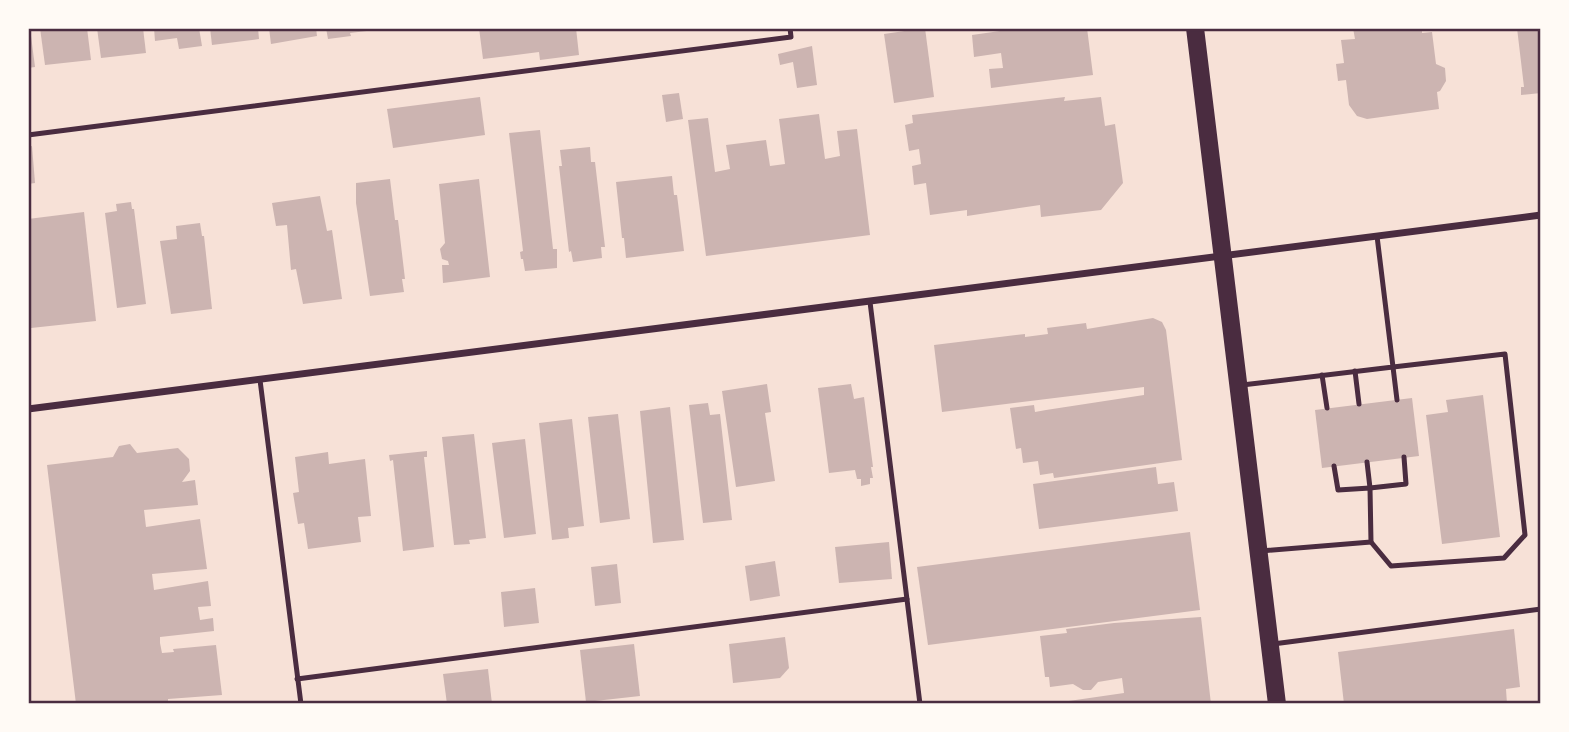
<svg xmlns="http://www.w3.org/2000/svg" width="1569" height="732" font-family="'Space Grotesk',sans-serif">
<rect width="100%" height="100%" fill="#f7e1d7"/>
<g fill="#ccb4b1">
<polygon points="28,28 30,28 35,67 28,68"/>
<polygon points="40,28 87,28 91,60 45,65"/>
<polygon points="97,28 143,28 146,53 101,58"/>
<polygon points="154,28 199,28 202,46 179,49 177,38 155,41"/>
<polygon points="210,28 258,28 259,39 212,45"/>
<polygon points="269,28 316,28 317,36 271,44"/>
<polygon points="326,28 375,28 375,30 350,33 351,36 328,39"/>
<polygon points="479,28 576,28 579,55 540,60 539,52 483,59"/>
<polygon points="925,28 934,97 894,103 884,34"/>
<polygon points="1000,28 1087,28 1093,75 991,88 989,69 1003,68 1001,53 974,57 972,35 1000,31"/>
<polygon points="1353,28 1422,28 1422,33 1432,32 1436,64 1445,68 1446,81 1440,91 1437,92 1439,109 1367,119 1357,116 1349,105 1346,80 1338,81 1336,64 1344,63 1341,40 1355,39"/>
<polygon points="1517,28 1541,28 1541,93 1521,95 1521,87 1524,87"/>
<polygon points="812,46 817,85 797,88 793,62 780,65 778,54"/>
<polygon points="679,93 683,119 666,122 662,95"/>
<polygon points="480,97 485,135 393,148 387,109"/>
<polygon points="1065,97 1064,101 1101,97 1105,126 1115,124 1123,183 1101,210 1041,217 1040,205 967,216 967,210 930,215 926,183 914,185 912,166 921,164 919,149 909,151 905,125 913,123 912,115"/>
<polygon points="819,114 825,159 840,156 837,131 857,129 870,235 706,256 688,120 708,118 715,172 730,169 726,145 766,140 770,166 785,164 779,119"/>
<polygon points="540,130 553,249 557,249 557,268 525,271 523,259 521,259 520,252 523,251 509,133"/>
<polygon points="32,146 35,183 28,184 28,147"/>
<polygon points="590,147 591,162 595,162 605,247 601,247 602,258 573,262 571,251 569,252 559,166 562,166 560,150"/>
<polygon points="672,176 674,195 677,195 684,251 626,258 624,238 622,238 616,182"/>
<polygon points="390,179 395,220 398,220 405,279 402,279 404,292 370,296 356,203 356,183"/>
<polygon points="479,179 490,277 443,283 442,265 449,265 448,261 442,259 440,249 445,243 439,184"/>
<polygon points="320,196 327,231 332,230 342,299 303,304 296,269 291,270 287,225 276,226 272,203"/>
<polygon points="131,202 132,209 134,209 146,304 117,308 105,213 117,211 116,204"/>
<polygon points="84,212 96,321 31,328 28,303 28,219"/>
<polygon points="200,223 202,236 204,236 212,309 171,314 160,241 177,239 176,226"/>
<polygon points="1153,318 1162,322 1166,330 1182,460 1054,478 1053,473 1040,475 1038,461 1023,463 1021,448 1016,449 1010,408 1034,405 1035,412 1046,410 1144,395 1144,387 942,412 934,345 1025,334 1025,337 1048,334 1047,328 1086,323 1087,329"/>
<polygon points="767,384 771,412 765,413 775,481 736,487 722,391"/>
<polygon points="851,384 854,399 864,397 873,467 871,467 873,478 870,478 870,484 861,486 861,479 857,479 855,470 829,473 818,388"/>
<polygon points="1483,395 1500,537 1442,544 1426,415 1448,412 1446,400"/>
<polygon points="1412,398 1419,456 1322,468 1315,410"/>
<polygon points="708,403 710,415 720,414 732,520 703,523 689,405"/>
<polygon points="670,407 684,540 653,543 640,411"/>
<polygon points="618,414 630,519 600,523 588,417"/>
<polygon points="572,419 584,526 568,528 569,538 552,540 539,423"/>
<polygon points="474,434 486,538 469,540 470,544 454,545 442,437"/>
<polygon points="525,439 536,534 504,538 492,443"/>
<polygon points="130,444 137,453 178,448 189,459 190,471 182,482 195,480 198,505 144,510 146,527 200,519 207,569 152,574 154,590 208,581 211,606 198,607 200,620 213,618 214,631 160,637 160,643 162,653 174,652 173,649 216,645 222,695 168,699 168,704 76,704 47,465 113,457 119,446"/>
<polygon points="427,451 427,457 424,457 434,547 403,551 393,460 390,461 389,455"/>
<polygon points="328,452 329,464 365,459 371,516 358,517 361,542 308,549 304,523 298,524 293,493 299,492 295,457"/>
<polygon points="1156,467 1158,484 1174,482 1178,511 1039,529 1033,484"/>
<polygon points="1190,532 1200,610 928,645 917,567"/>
<polygon points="889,542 892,579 839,583 835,547"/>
<polygon points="775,561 780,596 750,601 745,566"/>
<polygon points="617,564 621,603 595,606 591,567"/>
<polygon points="535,588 539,623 504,627 501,592"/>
<polygon points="1201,617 1211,704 1048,704 1124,693 1122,678 1098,682 1091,690 1083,690 1073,684 1050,687 1049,677 1045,677 1040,636 1067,633 1066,629 1114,623"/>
<polygon points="1514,629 1520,687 1506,689 1507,704 1344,704 1338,652"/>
<polygon points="785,637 789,668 780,678 733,683 729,644"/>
<polygon points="634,644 640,696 586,702 580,650"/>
<polygon points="488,669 492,704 447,704 443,674"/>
</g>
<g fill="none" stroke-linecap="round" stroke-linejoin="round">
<g stroke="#4a2c40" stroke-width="5">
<polyline points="28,135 791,37 790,28"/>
<polyline points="870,302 920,704"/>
<polyline points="1355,371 1359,404"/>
<polyline points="1322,375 1327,408"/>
<polyline points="260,380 301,704"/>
<polyline points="1242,385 1393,367 1377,236"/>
<polyline points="1367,462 1370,488 1406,484 1404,457"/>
<polyline points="1371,542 1391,566 1504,558 1525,535 1505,354 1393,367 1397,400"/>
<polyline points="1261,551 1371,542 1370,488 1338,490 1334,466"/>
<polyline points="1273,644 1541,609"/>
<polyline points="297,679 907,599"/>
</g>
<polyline stroke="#4a2c40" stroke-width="7" points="28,409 1541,215"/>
<polyline stroke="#4a2c40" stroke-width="18" points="1195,28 1277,704"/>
</g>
<rect width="1569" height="732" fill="none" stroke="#fffaf5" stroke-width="60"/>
<rect x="30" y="30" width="1509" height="672" fill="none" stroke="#4a2c40" stroke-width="2.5"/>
</svg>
